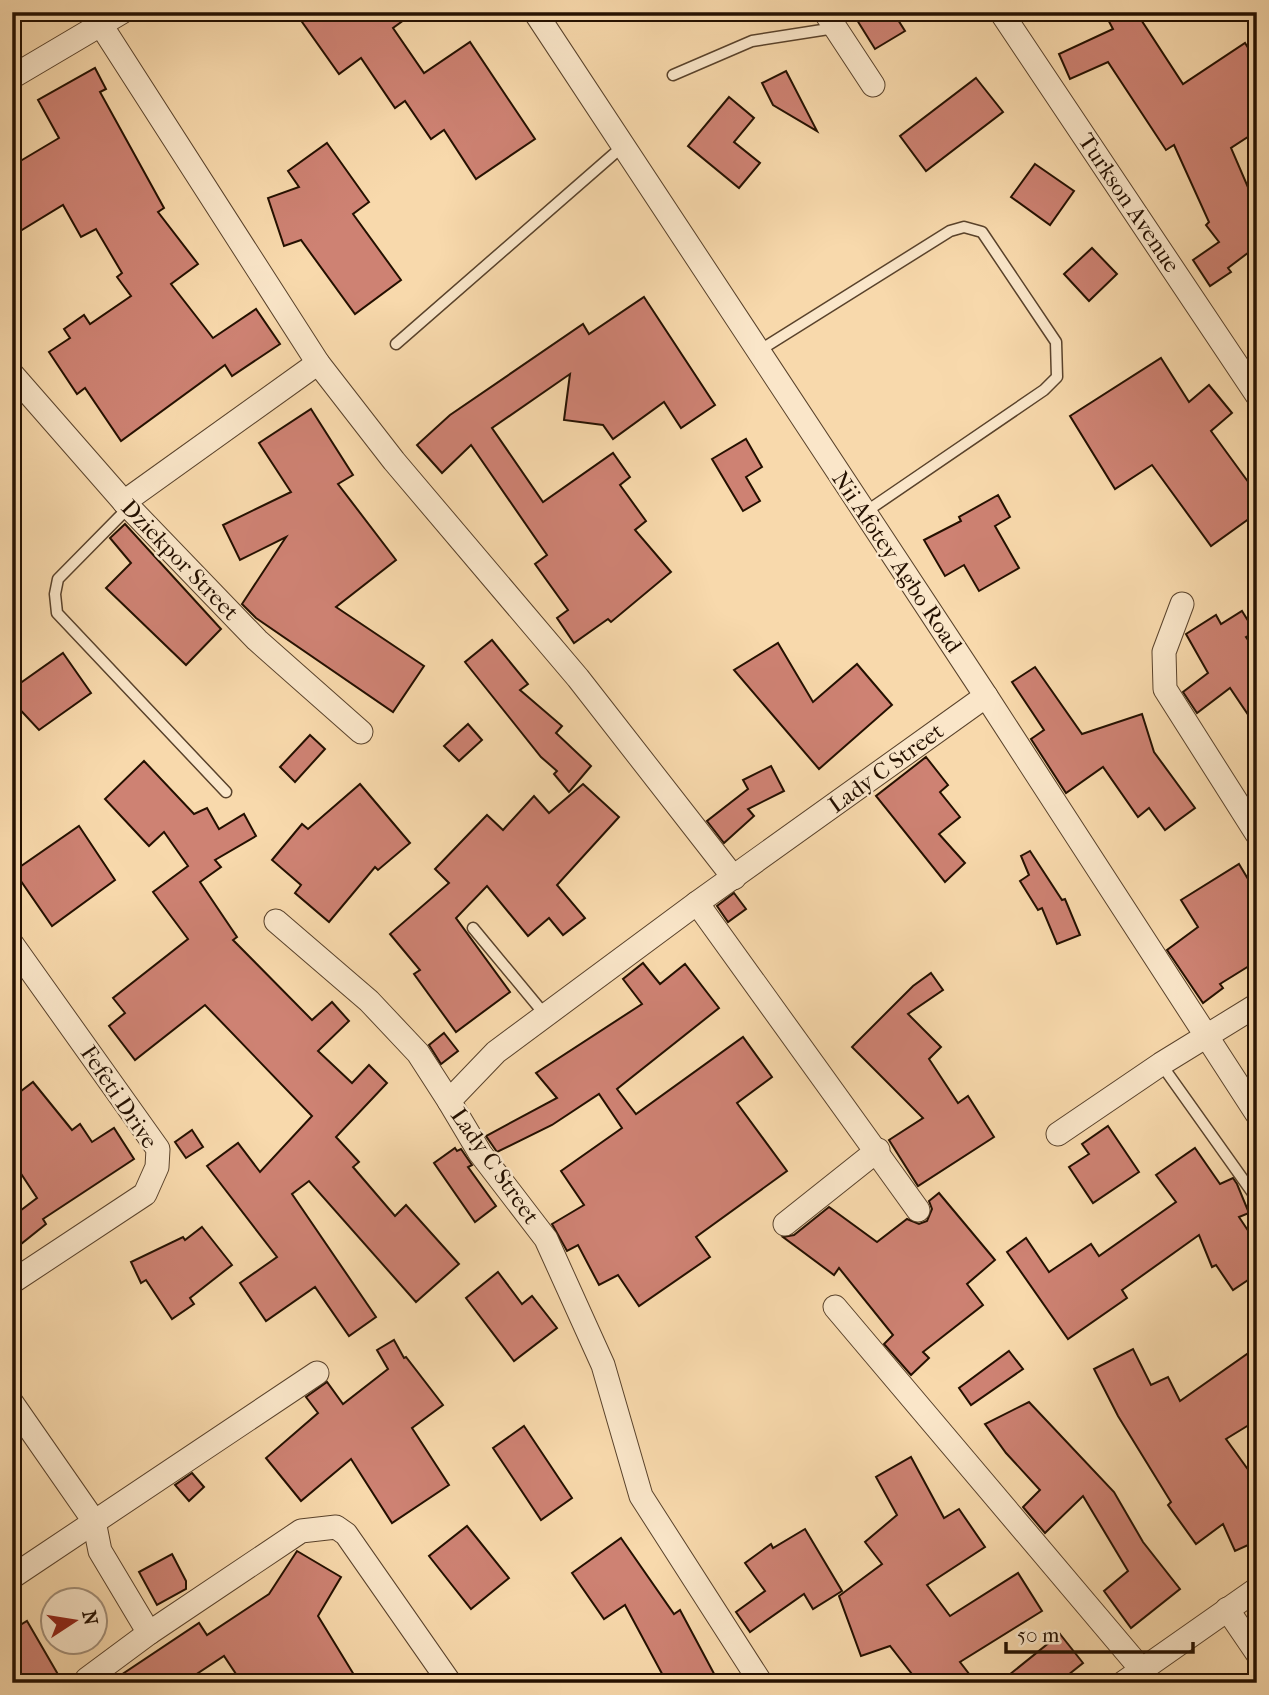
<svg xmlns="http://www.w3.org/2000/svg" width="1269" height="1695" font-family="'IM FELL French Canon',serif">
<rect width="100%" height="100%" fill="#f8d9ac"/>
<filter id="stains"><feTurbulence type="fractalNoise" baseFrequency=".00286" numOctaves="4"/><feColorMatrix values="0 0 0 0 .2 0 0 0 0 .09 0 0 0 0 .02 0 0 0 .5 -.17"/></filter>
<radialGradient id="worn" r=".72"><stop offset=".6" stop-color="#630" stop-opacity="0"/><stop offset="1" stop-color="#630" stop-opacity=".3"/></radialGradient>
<g fill="#ce8273" stroke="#241000" stroke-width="2">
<polygon points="295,12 415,12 393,28 424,73 470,42 535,139 476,179 444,130 431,139 405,101 395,108 361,58 339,74"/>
<polygon points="852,12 893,12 905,31 875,49"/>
<polygon points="1104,12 1136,12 1183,84 1245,43 1257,62 1257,131 1231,148 1250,192 1257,187 1257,246 1228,268 1231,272 1210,286 1193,260 1219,242 1206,225 1209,222 1174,145 1166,150 1108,62 1070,79 1059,54 1113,29"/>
<polygon points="95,68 106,89 100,92 164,208 158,212 198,264 171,284 213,338 256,309 280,344 232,376 225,365 121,441 85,388 77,394 49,352 70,338 64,329 84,315 90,324 131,296 117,277 122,273 96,229 81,237 63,205 12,236 12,166 59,138 38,100"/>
<polygon points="786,71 817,131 773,105 762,83"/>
<polygon points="976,78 1003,112 926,171 900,136"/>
<polygon points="729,97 754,118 734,142 760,163 739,188 688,146"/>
<polygon points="327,143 369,202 353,214 401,280 355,314 301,240 284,246 268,198 299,187 288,171"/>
<polygon points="1035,164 1074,191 1050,225 1011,197"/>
<polygon points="1092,248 1117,274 1089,301 1064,274"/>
<polygon points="644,297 715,405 681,428 664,402 613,439 603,425 564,420 570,374 492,428 543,502 613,453 630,477 620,485 646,521 635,530 671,572 611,622 608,619 574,643 557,618 568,610 535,564 547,555 471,445 442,473 417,445 450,415 583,324 589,334"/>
<polygon points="1161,358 1189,402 1209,385 1232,413 1211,431 1257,494 1257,513 1211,546 1152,465 1115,489 1070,416"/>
<polygon points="311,409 353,475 338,484 396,560 336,607 424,666 393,712 256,618 242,604 286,537 240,560 223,525 291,492 259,443"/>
<polygon points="746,439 762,467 746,477 760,501 743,511 712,459"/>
<polygon points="998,495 1010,517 995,526 1019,568 979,591 964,565 945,576 924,540 961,521 959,517"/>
<polygon points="125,524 221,629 186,665 106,588 131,563 110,538"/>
<polygon points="1242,611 1255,632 1246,637 1257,653 1257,728 1230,688 1197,713 1183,692 1208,673 1186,634 1216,615 1221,624"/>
<polygon points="492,640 528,684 520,690 562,726 556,733 591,766 569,792 554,774 557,771 541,757 465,662"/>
<polygon points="778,643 813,702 857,664 892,705 819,769 734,670"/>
<polygon points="63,653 91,693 39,730 12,701 12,689"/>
<polygon points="1035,667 1082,734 1142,714 1154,752 1195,808 1165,830 1149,808 1138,817 1103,767 1066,793 1031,739 1044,730 1012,682"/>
<polygon points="468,724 482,740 459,761 444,746"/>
<polygon points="310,735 325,749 295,782 280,767"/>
<polygon points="926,757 948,785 940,792 960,817 939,834 965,863 945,882 876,796"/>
<polygon points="144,761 194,814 207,808 219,829 244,814 256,836 215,860 221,867 200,882 237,937 233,940 312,1020 332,1002 349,1021 318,1051 352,1083 369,1065 387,1083 336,1137 359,1162 353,1167 395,1216 406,1205 459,1264 416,1302 309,1181 292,1194 376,1317 349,1336 315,1287 266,1321 240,1283 277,1257 207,1166 238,1143 260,1172 312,1116 205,1005 135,1060 109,1026 125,1013 113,998 188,939 153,892 188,866 164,832 149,846 105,799"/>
<polygon points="771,766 784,791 748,809 754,816 724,843 707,821 748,789 743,780"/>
<polygon points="360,784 410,843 378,870 375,867 329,922 295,893 301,885 272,860 302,824 308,829"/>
<polygon points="583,784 619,817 557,885 585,918 563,935 549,918 528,936 487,886 456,918 510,992 456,1032 414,974 420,970 390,934 449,883 435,869 487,815 503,830 534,796 549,813"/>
<polygon points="79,826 115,880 52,926 14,871"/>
<polygon points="1030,851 1062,900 1065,899 1080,935 1057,944 1042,908 1038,910 1020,881 1029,875 1021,856"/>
<polygon points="1239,864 1257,894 1257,961 1220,984 1223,988 1203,1003 1167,950 1198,927 1181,900"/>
<polygon points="734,893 746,909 728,922 717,906"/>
<polygon points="643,963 660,984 685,964 719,1008 617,1089 636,1114 743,1037 772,1077 737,1103 787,1171 696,1237 710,1257 639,1306 618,1275 599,1285 578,1245 567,1251 552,1224 584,1205 561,1171 622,1128 599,1094 552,1125 497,1152 486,1136 557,1098 536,1073 642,1004 623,979"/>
<polygon points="931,973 943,990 908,1014 941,1047 929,1059 958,1103 968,1096 994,1137 918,1186 889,1140 923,1118 852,1047 913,986"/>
<polygon points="444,1033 458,1051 441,1064 429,1045"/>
<polygon points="33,1082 72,1130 80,1124 92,1142 114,1128 134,1159 43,1219 46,1224 21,1244 12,1233 12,1217 37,1198 12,1160 12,1098"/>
<polygon points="1108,1126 1139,1172 1093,1203 1069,1167 1089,1154 1082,1144"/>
<polygon points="192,1130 203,1147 186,1158 175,1142"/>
<polygon points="455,1148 457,1151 461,1149 472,1165 468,1167 496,1206 475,1222 434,1163"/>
<polygon points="1195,1148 1220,1184 1233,1178 1237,1184 1249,1213 1239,1217 1257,1244 1257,1274 1233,1290 1216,1265 1212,1267 1199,1235 1122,1290 1127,1298 1068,1339 1007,1252 1026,1238 1049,1272 1091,1244 1099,1256 1176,1202 1156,1175"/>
<polygon points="939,1193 995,1260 967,1284 983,1305 923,1352 929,1358 911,1375 884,1344 893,1335 839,1268 834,1275 783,1237 794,1235 829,1207 877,1242 907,1219 919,1224 927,1221 932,1209 929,1201"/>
<polygon points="202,1227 232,1265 190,1298 194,1304 172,1319 146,1280 141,1283 131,1262 183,1237 185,1240"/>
<polygon points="498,1272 522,1304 532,1296 557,1328 514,1361 466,1298"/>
<polygon points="394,1340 404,1358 406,1357 443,1405 412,1428 449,1485 392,1523 351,1459 301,1501 266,1458 318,1413 306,1397 327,1382 343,1404 388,1369 377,1350"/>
<polygon points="1257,1347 1257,1420 1226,1439 1257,1482 1257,1541 1235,1551 1223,1524 1196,1544 1168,1505 1171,1502 1118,1416 1094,1369 1133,1349 1151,1385 1168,1377 1180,1401"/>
<polygon points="1009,1351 1023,1369 971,1405 959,1388"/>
<polygon points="1029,1402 1114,1492 1143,1542 1180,1589 1131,1628 1104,1591 1128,1571 1083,1496 1045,1533 1023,1507 1040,1490 1006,1453 985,1424"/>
<polygon points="524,1426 572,1498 541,1520 493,1448"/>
<polygon points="911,1457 944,1518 959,1509 985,1547 927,1585 950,1616 1018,1573 1042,1611 960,1662 976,1683 919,1683 890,1646 861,1656 839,1596 882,1564 865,1542 897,1515 876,1477"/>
<polygon points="192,1473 204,1487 189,1501 175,1485"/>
<polygon points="467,1526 509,1578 471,1609 429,1556"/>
<polygon points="805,1529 842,1591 813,1609 804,1594 750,1632 736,1612 765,1591 745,1563 771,1544 773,1548"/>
<polygon points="621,1538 674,1614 680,1610 719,1683 667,1683 625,1605 604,1619 572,1573"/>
<polygon points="297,1551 341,1577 318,1616 359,1683 242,1683 224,1656 183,1683 109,1683 199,1623 207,1635 269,1594"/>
<polygon points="172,1554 186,1581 186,1589 157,1605 139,1572"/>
<polygon points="27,1621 63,1683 12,1683 12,1630"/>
<polygon points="1060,1634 1083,1663 1058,1683 999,1683"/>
</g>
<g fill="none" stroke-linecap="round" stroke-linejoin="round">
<g stroke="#59422b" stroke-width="13">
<g id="lane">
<polyline points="673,75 752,41 835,28"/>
<polyline points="396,344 623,146"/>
<polyline points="757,352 950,231 964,227 982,232 1056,342 1057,377 1044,390 864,513"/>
<polyline points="129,507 58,579 55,594 57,613 226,792"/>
<polyline points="473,928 546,1016"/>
<polyline points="1161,1064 1257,1199"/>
</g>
</g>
<g stroke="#59422b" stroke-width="25">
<g id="street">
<polyline points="535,12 986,696 1257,1114"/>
<polyline points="825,12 873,85"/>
<polyline points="1001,12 1257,395"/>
<polyline points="101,25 318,363 394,461 578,678 734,878"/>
<polyline points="12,77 122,12"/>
<polyline points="12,374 124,502 257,640 361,732"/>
<polyline points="124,502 318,363"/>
<polyline points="1182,604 1164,652 1165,689 1257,834"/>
<polyline points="697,903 918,1210"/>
<polyline points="276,921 369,1001 418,1053 449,1101"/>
<polyline points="12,944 158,1149 157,1167 145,1194 12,1282"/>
<polyline points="1058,1134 1161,1064 1257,1005"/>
<polyline points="785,1224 878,1150"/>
<polyline points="835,1307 1142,1670"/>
<polyline points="12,1403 94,1521 100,1551 149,1633"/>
<polyline points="12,1577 317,1373"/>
<polyline points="1227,1609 1257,1653"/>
<polyline points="87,1679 149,1633 301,1531 336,1527 346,1534 450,1683"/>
<polyline points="761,1683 641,1496 603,1365 546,1239 480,1153 449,1101 496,1052 697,903 986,696"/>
<polyline points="1123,1683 1257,1589"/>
</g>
</g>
<use href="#lane" stroke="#fae6c9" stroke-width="10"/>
<use href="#street" stroke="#fae6c9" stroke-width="23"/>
</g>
<g text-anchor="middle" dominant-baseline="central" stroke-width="5" stroke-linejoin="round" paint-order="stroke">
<g font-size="23" fill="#241000" stroke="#fae6c9">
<text transform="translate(1129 203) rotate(56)">Turkson Avenue</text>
<text transform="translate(180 560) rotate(46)">Dziekpor Street</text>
<text transform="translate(897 562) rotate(56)">Nii Afotey Agbo Road</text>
<text transform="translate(886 768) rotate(-36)">Lady C Street</text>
<text transform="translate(119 1097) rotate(56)">Fefeti Drive</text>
<text transform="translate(495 1166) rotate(55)">Lady C Street</text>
</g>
</g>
<rect width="1269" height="1695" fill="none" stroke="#f8d9ac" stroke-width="42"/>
<rect x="14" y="14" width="1241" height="1667" fill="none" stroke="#241000" stroke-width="3.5"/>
<rect x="21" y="21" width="1227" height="1653" fill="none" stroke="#241000" stroke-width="2"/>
<g transform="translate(74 1621) rotate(78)"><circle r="33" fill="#fae6c9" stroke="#a49079" stroke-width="2"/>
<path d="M0-5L12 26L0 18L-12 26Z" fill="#8f2418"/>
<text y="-10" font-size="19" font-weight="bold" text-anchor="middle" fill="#241000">N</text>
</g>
<path d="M1006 1642v10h187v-10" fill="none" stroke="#241000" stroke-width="3.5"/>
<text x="1017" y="1642" font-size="21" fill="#241000" stroke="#fae6c9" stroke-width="5" paint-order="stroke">50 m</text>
<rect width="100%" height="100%" filter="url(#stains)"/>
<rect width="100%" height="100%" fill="url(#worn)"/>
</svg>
